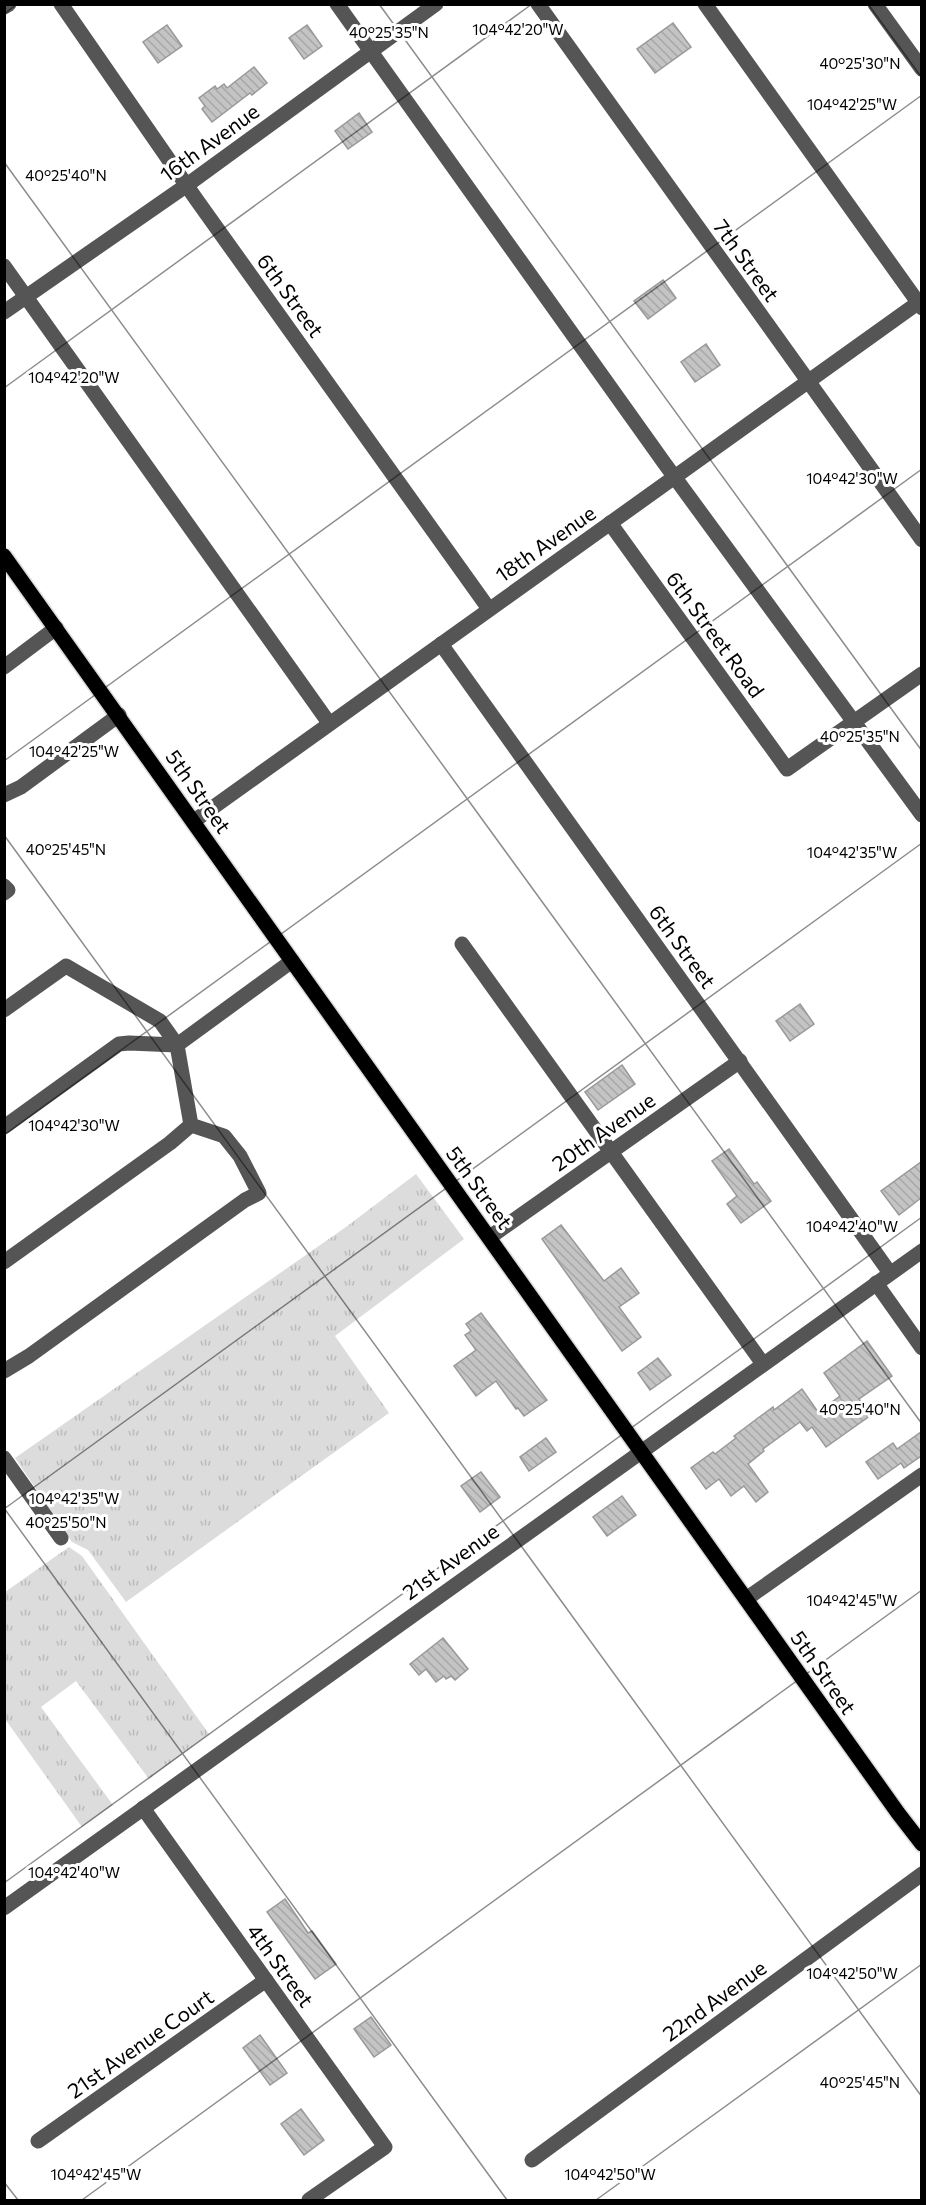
<svg xmlns="http://www.w3.org/2000/svg" width="926" height="2205" font-family="Commissioner,sans-serif">
<defs>
<pattern id="grass-tufts" width="24" height="20" patternUnits="userSpaceOnUse" patternTransform="scale(1.5)"><rect width="24" height="20" fill="#dcdcdc"/><path d="M3 7l-1-3M5 7V3M7 7l1-3M15 17l-1-3M17 17v-4M19 17l1-3" fill="none" stroke="#bbb"/></pattern>
<pattern id="building-back-hatch" width="6" height="6" patternUnits="userSpaceOnUse" patternTransform="scale(1.5)"><rect width="6" height="6" fill="#c4c4c4"/><path d="M-1 5l2 2M0 0l6 6M5-1l2 2" fill="none" stroke="#a7a7a7"/></pattern>
</defs>
<rect width="100%" height="100%" fill="#fff"/>
<g fill="url(#grass-tufts)">
<polygon points="416,1174 464,1239 335,1336 389,1413 126,1602 88,1550 72,1542 15,1458 346,1227"/>
<polygon points="69,1547 82,1556 209,1734 149,1779 76,1681 41,1707 113,1805 82,1827 5,1719 5,1592"/>
</g>
<g fill="url(#building-back-hatch)" stroke="#999" stroke-width="1.5">
<polygon points="673,23 691,47 655,73 637,49"/>
<polygon points="167,25 182,46 158,63 143,42"/>
<polygon points="307,25 322,46 304,59 289,38"/>
<polygon points="254,67 267,83 252,95 250,93 212,122 202,109 205,106 199,98 215,86 217,89 224,84 227,88"/>
<polygon points="359,113 372,132 348,149 335,131"/>
<polygon points="663,280 676,298 648,319 634,301"/>
<polygon points="706,344 720,365 695,382 681,362"/>
<polygon points="800,1004 814,1024 790,1041 776,1021"/>
<polygon points="622,1065 635,1084 598,1110 585,1092"/>
<polygon points="729,1149 754,1184 757,1182 771,1201 741,1223 727,1204 737,1196 712,1161"/>
<polygon points="921,1162 921,1198 899,1215 881,1191"/>
<polygon points="561,1225 604,1281 621,1268 639,1293 619,1307 641,1337 622,1351 542,1239"/>
<polygon points="481,1313 547,1400 524,1416 518,1408 516,1409 496,1381 476,1396 454,1366 476,1350 465,1335 471,1331 466,1324"/>
<polygon points="867,1341 892,1376 859,1399 871,1415 826,1447 812,1427 807,1431 800,1422 763,1449 764,1451 748,1464 768,1492 756,1502 744,1486 731,1496 719,1479 706,1489 691,1468 713,1452 715,1454 736,1438 734,1436 758,1418 773,1407 774,1410 802,1389 818,1412 840,1396 824,1373"/>
<polygon points="658,1358 671,1375 650,1390 638,1373"/>
<polygon points="921,1432 921,1456 904,1468 901,1463 878,1479 866,1462 893,1443 897,1449"/>
<polygon points="546,1438 556,1452 529,1471 520,1457"/>
<polygon points="481,1472 500,1497 480,1512 461,1486"/>
<polygon points="622,1496 636,1515 607,1536 593,1517"/>
<polygon points="443,1638 468,1669 455,1680 451,1676 446,1679 444,1676 436,1682 426,1669 419,1675 410,1664"/>
<polygon points="285,1899 308,1933 312,1931 336,1964 315,1979 267,1912"/>
<polygon points="371,2017 391,2045 374,2057 354,2029"/>
<polygon points="260,2035 287,2073 270,2085 243,2048"/>
<polygon points="301,2109 324,2140 304,2155 281,2124"/>
</g>
<g fill="none" stroke-linecap="round" stroke-linejoin="round">
<g stroke="#dbdbdb" stroke-width="18">
<polyline id="major" points="4,556 898,1813 922,1844"/>
</g>
<g stroke="#555" stroke-width="15">
<polyline points="61,4 196,199 489,609"/>
<polyline points="337,4 665,464 922,815"/>
<polyline points="538,4 922,540"/>
<polyline points="705,4 922,308"/>
<polyline points="875,4 922,69"/>
<polyline points="4,7 9,4"/>
<polyline points="4,266 329,723"/>
<polyline points="4,312 187,185 436,4"/>
<polyline points="610,523 787,769 922,674"/>
<polyline points="441,644 890,1273"/>
<polyline points="4,667 56,628"/>
<polyline points="4,795 21,787 119,715"/>
<polyline points="194,821 922,300"/>
<polyline points="4,886 8,890 4,893"/>
<polyline points="462,944 763,1364"/>
<polyline points="4,1010 66,966 160,1021 177,1045"/>
<polyline points="4,1127 119,1044 129,1043 177,1045"/>
<polyline points="490,1237 740,1061"/>
<polyline points="4,1262 170,1143 191,1125"/>
<polyline points="876,1283 922,1348"/>
<polyline points="4,1371 29,1356 245,1200 259,1193 240,1156 224,1136 191,1125 177,1045 292,961"/>
<polyline points="4,1458 61,1538"/>
<polyline points="746,1599 922,1475"/>
<polyline points="143,1808 385,2147 309,2200"/>
<polyline points="4,1908 922,1251"/>
<polyline points="38,2141 266,1980"/>
<polyline points="532,2160 922,1874"/>
</g>
<use href="#major" stroke="#000" stroke-width="15"/>
</g>
<path fill="none" stroke="#000" stroke-width="1.5" stroke-opacity="0.45" d="M379 4 922 751M868 4 922 78M4 14 17 4M4 162 922 1424M4 388 532 4M4 761 922 95M4 835 922 2097M4 1135 922 469M4 1508 507 2200M4 1509 922 843M4 1883 922 1217M4 2182 18 2200M82 2200 922 1590M596 2200 922 1964"/>
<g text-anchor="middle" dominant-baseline="central" stroke-width="6" stroke-linejoin="round" paint-order="stroke">
<g font-size="21" fill="#000" stroke="#fff">
<text transform="translate(209 142) rotate(-36)">16th Avenue</text>
<text transform="translate(747 260) rotate(54)">7th Street</text>
<text transform="translate(291 295) rotate(54)">6th Street</text>
<text transform="translate(545 543) rotate(-35)">18th Avenue</text>
<text transform="translate(716 634) rotate(54)">6th Street Road</text>
<text transform="translate(199 791) rotate(55)">5th Street</text>
<text transform="translate(683 946) rotate(54)">6th Street</text>
<text transform="translate(603 1131) rotate(-35)">20th Avenue</text>
<text transform="translate(480 1187) rotate(54)">5th Street</text>
<text transform="translate(450 1561) rotate(-36)">21st Avenue</text>
<text transform="translate(824 1672) rotate(55)">5th Street</text>
<text transform="translate(281 1965) rotate(54)">4th Street</text>
<text transform="translate(714 2000) rotate(-36)">22nd Avenue</text>
<text transform="translate(140 2043) rotate(-35)">21st Avenue Court</text>
</g>
</g>
<g font-size="15" text-anchor="middle" fill="#000" stroke="#fff" stroke-width="6" stroke-linejoin="round" paint-order="stroke">
<text x="518" y="35">104°42'20"W</text>
<text x="389" y="38">40°25'35"N</text>
<text x="860" y="69">40°25'30"N</text>
<text x="852" y="110">104°42'25"W</text>
<text x="66" y="181">40°25'40"N</text>
<text x="74" y="383">104°42'20"W</text>
<text x="852" y="484">104°42'30"W</text>
<text x="860" y="742">40°25'35"N</text>
<text x="74" y="757">104°42'25"W</text>
<text x="66" y="855">40°25'45"N</text>
<text x="852" y="858">104°42'35"W</text>
<text x="74" y="1131">104°42'30"W</text>
<text x="852" y="1232">104°42'40"W</text>
<text x="860" y="1415">40°25'40"N</text>
<text x="74" y="1504">104°42'35"W</text>
<text x="66" y="1528">40°25'50"N</text>
<text x="852" y="1606">104°42'45"W</text>
<text x="74" y="1878">104°42'40"W</text>
<text x="852" y="1979">104°42'50"W</text>
<text x="860" y="2088">40°25'45"N</text>
<text x="96" y="2180">104°42'45"W</text>
<text x="610" y="2180">104°42'50"W</text>
</g>
<rect width="926" height="2205" fill="none" stroke="#000000" stroke-width="12"/>
</svg>
